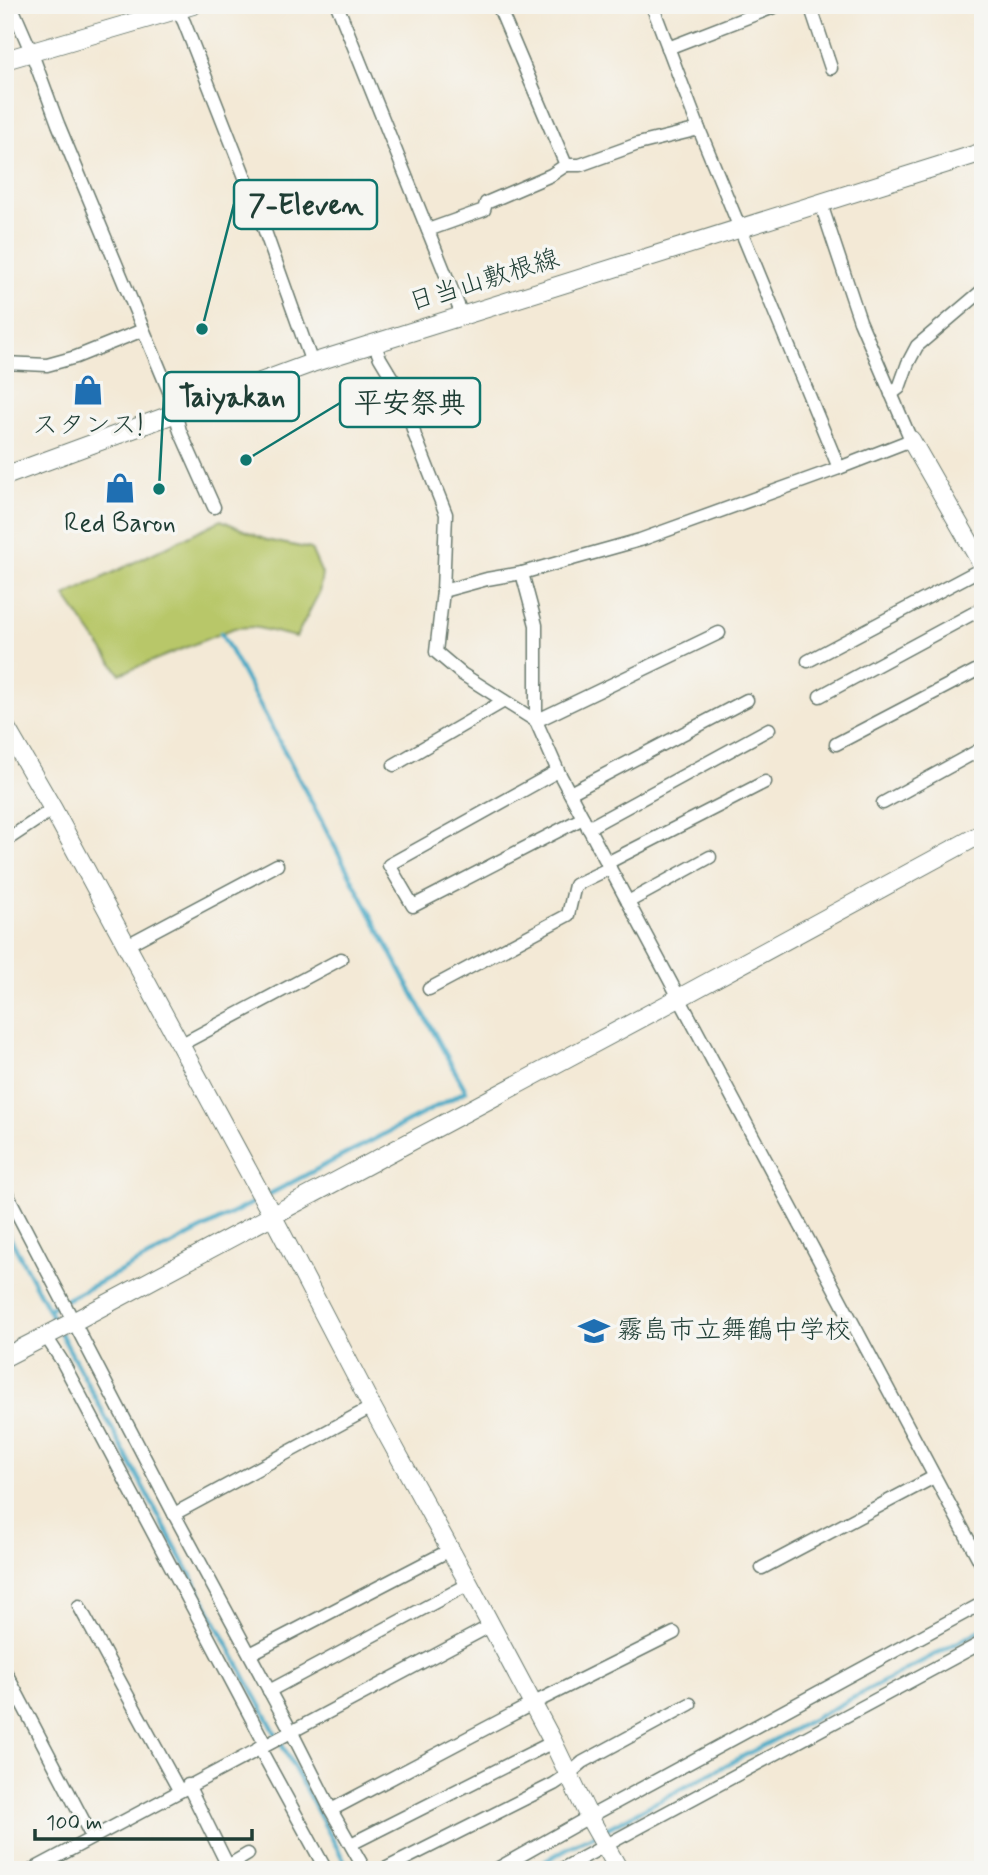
<svg xmlns="http://www.w3.org/2000/svg" width="988" height="1875" font-family="Mynerve,'Klee One',sans-serif">
<rect width="100%" height="100%" fill="#f6f6f2"/>
<filter id="ink" filterUnits="userSpaceOnUse"><feTurbulence type="fractalNoise" baseFrequency=".0143" numOctaves="2"/><feDisplacementMap in="SourceGraphic" scale="14" xChannelSelector="R" yChannelSelector="G"/><feConvolveMatrix kernelMatrix="1 2 1 2 8 2 1 2 1" color-interpolation-filters="sRGB"/></filter>
<filter id="wash" filterUnits="userSpaceOnUse"><feTurbulence type="fractalNoise" baseFrequency=".00686" numOctaves="4" result="noise"/><feDisplacementMap in="SourceGraphic" scale="28" xChannelSelector="R" yChannelSelector="G"/><feGaussianBlur stdDeviation="1.57" result="paint"/><feColorMatrix in="noise" values="0 0 0 0 0 0 0 0 0 0 0 0 0 0 0 0 0 1.4 0 .05"/><feComposite in="paint" operator="in"/></filter>
<g filter="url(#wash)">
<rect width="100%" height="100%" fill="#f3e9d6"/>
<polygon fill="#b8c769" stroke="#6c824e" stroke-width="2" points="221,520 266,540 311,549 322,574 319,593 296,637 254,627 234,628 120,674 65,596"/>
<g fill="none" stroke-linecap="round" stroke-linejoin="round">
<g stroke="#45a8c5" stroke-width="4.5">
<polyline points="980,5 983,15"/>
<path d="M221 633C304 785 382 940 466 1091L266 1196"/>
<polyline points="5,1228 57,1326"/>
<polyline points="48,1309 258,1200"/>
<polyline points="61,1334 349,1870"/>
<polyline points="602,1831 983,1629"/>
<polyline points="531,1870 569,1847 595,1835"/>
</g>
</g>
</g>
<g filter="url(#ink)">
<g fill="none" stroke-linecap="round" stroke-linejoin="round">
<g stroke="#69796d" stroke-width="15">
<g id="street">
<polyline points="11,5 31,51 58,124 171,396 180,431 214,507"/>
<polyline points="175,5 184,22 252,195 312,363"/>
<polyline points="337,5 462,315"/>
<polyline points="498,5 566,165 580,165 638,144 699,129"/>
<polyline points="652,5 699,129 839,468"/>
<polyline points="810,5 831,68"/>
<polyline points="668,48 779,5"/>
<polyline points="428,230 484,210 486,203 551,175 566,165"/>
<polyline points="374,343 380,358 404,398 415,436 446,514 443,591 436,652 462,674 536,721"/>
<polyline points="5,363 47,365 76,357 143,330"/>
<polyline points="891,394 899,388 908,363 917,346 983,290"/>
<polyline points="522,573 536,625 536,721 558,771 983,1567"/>
<polyline points="443,591 487,579 522,573 640,540 839,468 911,440 860,321 821,204"/>
<polyline points="808,661 983,568"/>
<polyline points="820,696 983,608"/>
<polyline points="536,721 719,633"/>
<polyline points="836,744 983,667"/>
<polyline points="394,765 504,701"/>
<polyline points="558,771 389,865 413,906 583,818"/>
<polyline points="570,793 747,700"/>
<polyline points="883,803 983,748"/>
<polyline points="588,828 769,729"/>
<polyline points="5,841 53,809"/>
<polyline points="607,863 765,782"/>
<polyline points="628,902 710,857"/>
<polyline points="127,945 277,865"/>
<polyline points="429,989 568,915 575,885 610,868"/>
<polyline points="180,1045 341,959"/>
<polyline points="5,1190 174,1514 291,1731 331,1810 365,1870"/>
<polyline points="45,1335 62,1361 265,1744"/>
<polyline points="174,1514 372,1407"/>
<polyline points="762,1568 934,1477"/>
<polyline points="79,1606 179,1790"/>
<polyline points="250,1654 450,1550"/>
<polyline points="5,1671 92,1837"/>
<polyline points="269,1691 469,1584"/>
<polyline points="259,1747 326,1870"/>
<polyline points="188,1785 228,1866 248,1854"/>
<polyline points="331,1810 532,1704 674,1633"/>
<polyline points="351,1844 553,1742"/>
<polyline points="32,1870 490,1626"/>
<polyline points="383,1870 554,1784 569,1774 583,1762 690,1704"/>
<polyline points="495,1870 589,1817 983,1603"/>
<polyline points="560,1870 983,1642"/>
</g>
</g>
<g stroke="#69796d" stroke-width="20">
<g id="secondary">
<polyline points="5,60 193,5"/>
<polyline points="911,440 983,566"/>
<polyline points="5,476 312,363 983,152"/>
<polyline points="5,726 53,809 272,1215 372,1407 469,1584 553,1742 589,1817 619,1870"/>
<polyline points="5,1357 75,1321 679,998 983,833"/>
</g>
</g>
<use href="#street" stroke="#fff" stroke-width="12"/>
<use href="#secondary" stroke="#fff" stroke-width="18"/>
</g>
</g>
<defs>
<g id="shop-bare" transform="scale(2.415)"><path d="M-5-2.5h2.3a2.7 3.5 0 0 1 5.4 0H5L5.5 6h-11ZM-1.5-2.5h3a1.5 2.3 0 0 0-3 0Z" fill="#1f6fb2" stroke="#f6f6f2" stroke-width="2.5" paint-order="stroke"/></g>
<g id="school-bare" transform="scale(2.415)"><path d="M0-5L7-2L0 1L-7-2ZM-4 1L0 2.5L4 1V4Q0 6-4 4Z" fill="#1f6fb2" stroke="#f6f6f2" stroke-width="2.5" paint-order="stroke"/></g>
</defs>
<g fill-rule="evenodd">
<use href="#shop-bare" x="88" y="390"/>
<use href="#shop-bare" x="120" y="488"/>
<use href="#school-bare" x="594" y="1331"/>
</g>
<g text-anchor="middle" dominant-baseline="central" stroke-width="7" stroke-linejoin="round" paint-order="stroke">
<g font-size="26" fill="#1f3d34" stroke="#f6f6f2">
<text transform="translate(484 281) rotate(-17)">日当山敷根線</text>
</g>
<g font-size="26" fill="#1f3d34" stroke="#f6f6f2">
<text x="88" y="426">スタンス!</text>
<text x="120" y="524">Red Baron</text>
<text x="617" y="1331" text-anchor="start">霧島市立舞鶴中学校</text>
</g>
</g>
<path fill="none" stroke="#0f766e" stroke-width="2.5" d="M202 329L234 204M159 489L164 396M246 460L340 403"/>
<g fill="#0f766e" stroke="#f6f6f2" stroke-width="2.5">
<circle cx="202" cy="329" r="7"/>
<circle cx="159" cy="489" r="7"/>
<circle cx="246" cy="460" r="7"/>
</g>
<g fill="#f6f6f2" stroke="#0f766e" stroke-width="2.5">
<rect x="234" y="180" width="143" height="49" rx="7"/>
<rect x="164" y="372" width="135" height="49" rx="7"/>
<rect x="340" y="378" width="140" height="49" rx="7"/>
</g>
<g font-size="28" text-anchor="middle" font-weight="bold" fill="#1f3d34">
<text x="306" y="214">7-Eleven</text>
<text x="232" y="406">Taiyakan</text>
<text x="410" y="412">平安祭典</text>
</g>
<rect width="988" height="1875" fill="none" stroke="#f6f6f2" stroke-width="28"/>
<path d="M35 1829v10h217v-10" fill="none" stroke="#1f3d34" stroke-width="3.5"/>
<text x="46" y="1829" font-size="21" fill="#1f3d34" stroke="#f6f6f2" stroke-width="5" paint-order="stroke">100 m</text>
</svg>
